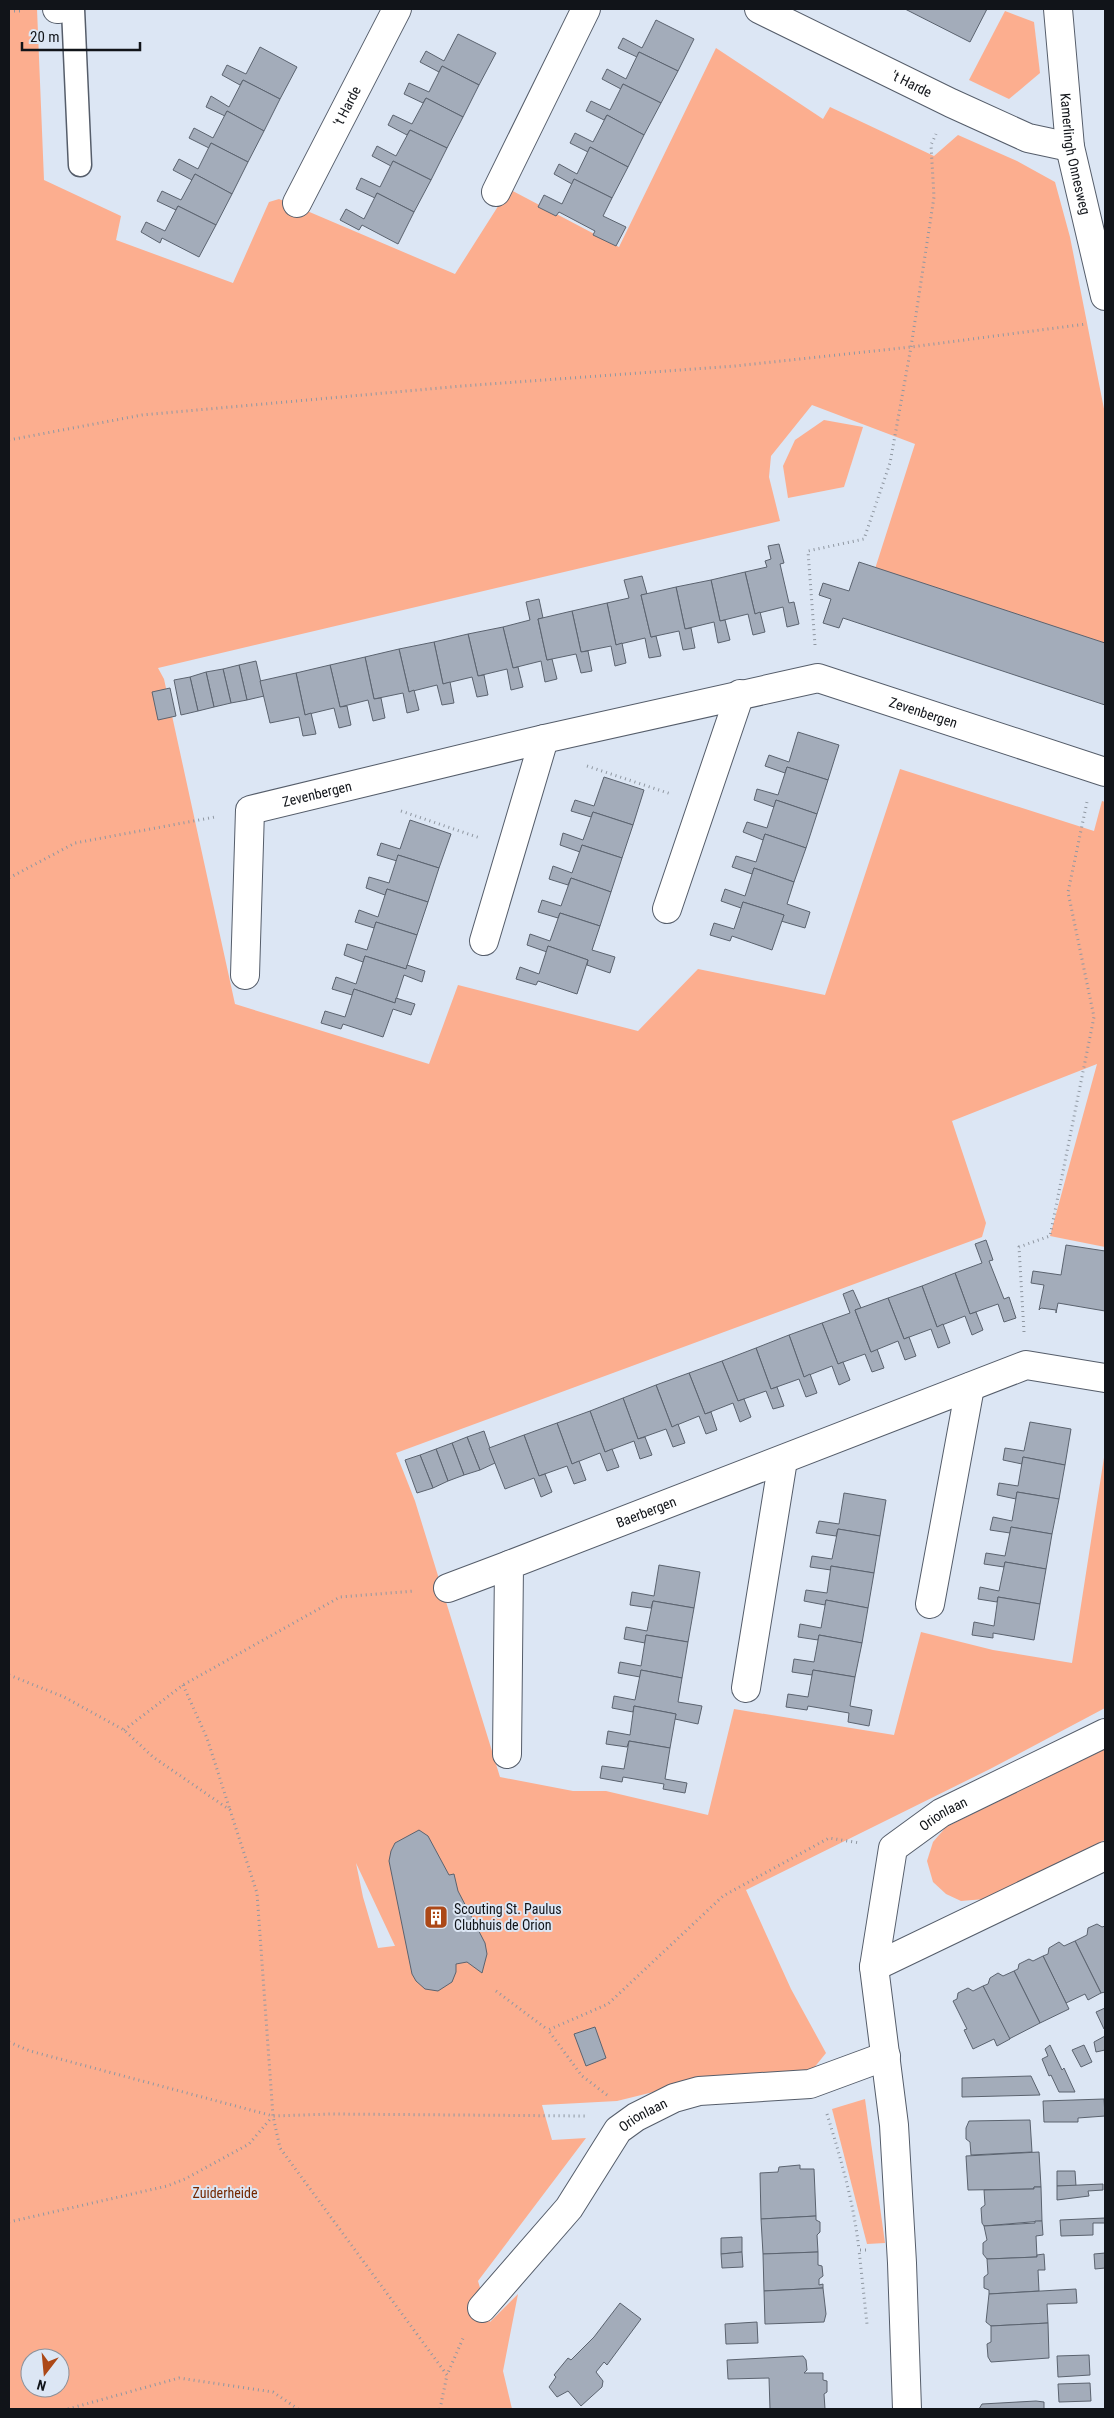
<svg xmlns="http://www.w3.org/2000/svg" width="1114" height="2418" font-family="'Roboto Condensed',sans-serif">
<rect width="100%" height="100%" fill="#dce6f4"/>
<g fill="#fcae8f" fill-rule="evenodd">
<path d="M9 9H37L44 180 121 216 116 240 233 283 269 202 279 199 455 274 509 189 619 247 716 48 823 119 830 107 934 156 958 135 1017 161 1055 182 1070 237 1105 414V646L874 572 915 444 812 405 771 456 769 477 780 521 158 668 164 679 235 1004 429 1064 458 985 638 1031 698 969 825 995 900 769 1094 831 1102 801 1105 802V1247L1050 1236 1097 1064 952 1121 986 1223 982 1237 396 1453 415 1501 500 1777 573 1791H606L708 1815 734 1709 894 1735 921 1632 993 1650 1072 1663 1105 1451V1708L990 1769 746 1890 791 1989 826 2053 809 2074 702 2080 617 2101 542 2105 552 2140 586 2138 478 2281 490 2322 518 2294 503 2371 512 2409H9ZM356 1863 395 1946H394L378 1948 363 1897ZM30 2358H60V2388H30Z"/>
<polygon points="1005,11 1034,22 1040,73 1009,99 969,80"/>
<polygon points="824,420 863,427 844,487 788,498 783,466 795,440"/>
<polygon points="1105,1749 1105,1840 985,1899 961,1901 946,1894 933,1882 927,1861 933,1842 946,1827"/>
<polygon points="865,2099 885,2243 867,2244 832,2109"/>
</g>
<g fill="#a3acba" stroke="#5b636f">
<polygon points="905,9 987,9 970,42"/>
<polygon points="656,20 694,39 678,71 639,52 637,57 618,48 623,38 642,48"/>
<polygon points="458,34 496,53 479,85 442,66 439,72 420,62 426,51 444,61"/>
<polygon points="260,47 297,67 280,99 243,80 240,85 222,75 227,65 246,74"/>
<polygon points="639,52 678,71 661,103 623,84 621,89 602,79 607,69 626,79"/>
<polygon points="442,66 479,85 463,117 426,98 423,103 404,94 409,83 429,92"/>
<polygon points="243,80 280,99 264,131 227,111 225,116 206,107 211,96 229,107"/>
<polygon points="623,84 661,103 644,135 607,115 604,120 586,111 591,101 610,110"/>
<polygon points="426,98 463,117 447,148 410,130 407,135 388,125 393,115 412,124"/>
<polygon points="227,111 264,131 248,162 211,143 209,148 189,138 194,128 213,138"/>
<polygon points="607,115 644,135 628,167 590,147 588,152 570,143 575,133 593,142"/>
<polygon points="410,130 447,148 431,180 393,161 391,166 372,156 377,146 396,156"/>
<polygon points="211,143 248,162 232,194 195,174 192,180 173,170 179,159 198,169"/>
<polygon points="590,147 628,167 612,198 574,179 572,184 554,174 559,164 577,174"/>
<polygon points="393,161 431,180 414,212 377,193 375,198 356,189 361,178 380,187"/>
<polygon points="195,174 232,194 216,225 178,206 176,210 157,201 162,191 181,200"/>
<polygon points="574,179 612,198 603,216 626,227 616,246 593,235 595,231 559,212 556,216 538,207 544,195 562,204"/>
<polygon points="377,193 414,212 398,244 362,225 359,230 340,220 346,209 364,219"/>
<polygon points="178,206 216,225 199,257 162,238 160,243 141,232 146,222 165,231"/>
<polygon points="779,544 784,563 780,564 789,603 794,602 799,624 787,627 783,607 755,614 745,572 767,567 765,561 771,559 768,546"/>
<polygon points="859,562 1105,643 1105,705 843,618 839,628 823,623 831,599 819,595 823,583 849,591"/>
<polygon points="745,572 755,614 760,612 765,632 753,635 748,614 720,621 711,580"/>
<polygon points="642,576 647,594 641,595 651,637 656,636 661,656 649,658 645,638 616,645 607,603 629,598 624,580"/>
<polygon points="711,580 720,621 725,620 730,640 718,643 714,622 685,629 676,587"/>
<polygon points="676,587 685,629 691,628 695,648 683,650 679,631 651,637 641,595"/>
<polygon points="539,599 543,618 538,619 547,660 552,659 557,679 545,682 541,661 513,668 503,627 530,620 526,602"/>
<polygon points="607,603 616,645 622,643 626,663 615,666 611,646 581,652 572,611"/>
<polygon points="572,611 581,652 588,651 592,671 581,673 576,654 547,660 538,619"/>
<polygon points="503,627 513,668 518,667 523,687 511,690 507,669 478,676 468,634"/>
<polygon points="468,634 478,676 484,675 488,695 477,697 472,677 443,684 434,642"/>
<polygon points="434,642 443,684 450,682 454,703 442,705 437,685 409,692 399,649"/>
<polygon points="399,649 409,692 414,690 419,710 407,713 403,693 374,699 365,657"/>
<polygon points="365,657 374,699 381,698 385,718 373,721 368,700 340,707 330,665"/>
<polygon points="256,661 264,696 247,700 239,665"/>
<polygon points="239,665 247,700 231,703 223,669"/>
<polygon points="330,665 340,707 347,706 351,725 339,728 334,708 305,715 296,673"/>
<polygon points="223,669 231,703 214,707 206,672"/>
<polygon points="206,672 214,707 198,711 190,677"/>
<polygon points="296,673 305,715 311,713 316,734 303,736 299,717 270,723 260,681"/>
<polygon points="190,677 198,711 181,715 174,680"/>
<polygon points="170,688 176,716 158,720 152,692"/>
<polygon points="798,732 839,745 828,780 787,767 785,773 765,766 769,755 789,762"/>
<polygon points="787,767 828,780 817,814 776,800 774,807 754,800 757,789 778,795"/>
<polygon points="604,777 644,790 633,825 593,812 591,817 571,811 575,800 594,806"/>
<polygon points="776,800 817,814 806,848 765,834 763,840 743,832 747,822 767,828"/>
<polygon points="593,812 633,825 622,858 582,845 580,852 560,845 563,833 583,840"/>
<polygon points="410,820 451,834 439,868 398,855 397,861 377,855 381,843 400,849"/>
<polygon points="765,834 806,848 794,882 754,868 752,874 732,867 736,856 756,862"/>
<polygon points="582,845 622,858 611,892 571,878 568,885 549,879 553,866 572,873"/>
<polygon points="398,855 439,868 428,902 387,889 385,895 366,888 369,877 389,883"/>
<polygon points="754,868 794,882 787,904 810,912 805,928 781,921 784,915 743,902 741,908 721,901 725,889 745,896"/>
<polygon points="571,878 611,892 600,926 560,913 558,918 538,912 542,900 561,906"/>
<polygon points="387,889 428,902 417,935 376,922 374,928 355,922 359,910 378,917"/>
<polygon points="743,902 784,915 772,950 732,936 730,941 710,935 714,923 734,929"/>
<polygon points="560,913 600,926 592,950 615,957 610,973 587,965 588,960 548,946 547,952 527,945 530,934 550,941"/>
<polygon points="376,922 417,935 406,969 365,956 363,962 344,955 347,944 367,950"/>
<polygon points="548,946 588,960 577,994 538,981 536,985 516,979 520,967 539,974"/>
<polygon points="365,956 406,969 407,965 425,971 422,982 404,975 395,1003 354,989 352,995 332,989 336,977 356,984"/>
<polygon points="354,989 395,1003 396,998 415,1004 411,1015 393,1009 383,1037 343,1024 341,1029 321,1023 325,1011 345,1017"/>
<polygon points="986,1240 993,1260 989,1261 1004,1299 1009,1297 1016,1318 1004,1322 998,1304 970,1314 955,1273 982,1263 975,1244"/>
<polygon points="1066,1245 1105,1251 1105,1311 1058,1303 1056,1313 1056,1310 1041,1308 1039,1310 1044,1285 1031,1283 1033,1271 1061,1275"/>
<polygon points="955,1273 970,1314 976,1312 983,1330 972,1335 965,1316 937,1327 922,1286"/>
<polygon points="922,1286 937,1327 943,1324 950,1343 938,1348 931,1329 904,1339 888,1298"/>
<polygon points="853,1290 861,1308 855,1310 871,1352 877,1349 884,1368 872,1372 865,1354 838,1364 822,1323 850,1313 843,1294"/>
<polygon points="888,1298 904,1339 909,1337 916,1356 905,1360 898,1341 871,1352 855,1310"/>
<polygon points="822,1323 838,1364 843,1362 850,1380 839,1385 832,1366 804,1377 789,1335"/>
<polygon points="789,1335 804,1377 810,1374 817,1393 806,1397 799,1379 771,1389 756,1348"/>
<polygon points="756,1348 771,1389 777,1387 784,1406 773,1409 766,1391 738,1401 722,1361"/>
<polygon points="722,1361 738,1401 744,1399 751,1417 740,1422 733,1403 705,1414 689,1373"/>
<polygon points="689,1373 705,1414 711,1412 717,1430 706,1434 699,1416 672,1427 656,1385"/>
<polygon points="656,1385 672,1427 678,1424 685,1443 673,1447 666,1429 638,1439 623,1398"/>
<polygon points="623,1398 638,1439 645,1437 652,1455 640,1459 634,1441 605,1452 590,1411"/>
<polygon points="590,1411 605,1452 612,1449 619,1467 607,1471 600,1453 572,1464 557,1423"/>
<polygon points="1030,1422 1071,1429 1065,1465 1023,1457 1022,1464 1003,1460 1005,1448 1024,1451"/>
<polygon points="557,1423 572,1464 579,1461 586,1480 574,1484 567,1466 539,1476 524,1435"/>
<polygon points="484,1431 495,1463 480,1470 467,1437"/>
<polygon points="524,1435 539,1476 545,1474 552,1492 541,1497 534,1478 505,1489 489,1448"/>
<polygon points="467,1437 480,1470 464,1475 452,1443"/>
<polygon points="452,1443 464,1475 448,1481 436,1449"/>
<polygon points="436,1449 448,1481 433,1488 420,1455"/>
<polygon points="420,1455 433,1488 417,1493 405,1460"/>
<polygon points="1023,1457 1065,1465 1059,1499 1017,1492 1016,1499 997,1495 999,1483 1018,1486"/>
<polygon points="1017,1492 1059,1499 1052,1534 1011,1527 1010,1533 990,1530 993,1517 1012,1521"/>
<polygon points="844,1493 886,1500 880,1536 838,1529 836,1536 816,1533 819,1521 839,1524"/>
<polygon points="1011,1527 1052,1534 1046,1569 1005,1562 1004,1567 984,1564 986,1553 1005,1556"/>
<polygon points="838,1529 880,1536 874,1573 831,1566 831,1570 810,1567 812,1556 832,1559"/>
<polygon points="1005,1562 1046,1569 1040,1604 998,1597 997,1602 978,1599 980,1587 999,1591"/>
<polygon points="659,1565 700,1572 694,1608 653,1601 651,1608 630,1605 632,1592 654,1596"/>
<polygon points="831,1566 874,1573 868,1608 826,1600 825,1605 804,1601 806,1590 827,1593"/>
<polygon points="998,1597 1040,1604 1034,1640 993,1633 993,1638 972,1635 974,1622 994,1626"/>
<polygon points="826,1600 868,1608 862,1643 819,1635 818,1640 798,1637 800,1624 821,1628"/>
<polygon points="653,1601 694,1608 688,1642 646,1635 645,1643 624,1639 626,1627 647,1631"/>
<polygon points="646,1635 688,1642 682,1678 641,1670 640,1677 618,1673 620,1662 641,1666"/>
<polygon points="819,1635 862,1643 855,1677 813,1670 812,1675 792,1672 794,1659 814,1662"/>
<polygon points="641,1670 682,1678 678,1702 702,1706 698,1724 675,1719 676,1714 634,1706 633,1712 612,1708 614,1696 635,1700"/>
<polygon points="813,1670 855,1677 850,1706 872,1710 869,1726 848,1722 849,1713 808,1706 807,1710 786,1707 788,1694 808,1697"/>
<polygon points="634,1706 676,1714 670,1748 629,1741 627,1747 606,1744 608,1731 630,1735"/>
<polygon points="629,1741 670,1748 665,1779 687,1783 685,1793 663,1789 664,1784 623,1777 622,1782 600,1778 602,1766 624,1769"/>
<polygon points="419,1830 428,1836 449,1875 454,1874 458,1891 485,1943 487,1954 482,1973 467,1962 456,1964 456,1972 452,1982 438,1991 425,1989 416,1981 412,1974 389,1861 391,1851 395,1843"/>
<polygon points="1097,1924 1102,1927 1105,1926 1105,1992 1101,1993 1075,1941 1087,1935 1088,1928"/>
<polygon points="1075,1941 1101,1993 1088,2000 1085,1994 1066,2003 1043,1956 1048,1954 1049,1948 1059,1942 1064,1946"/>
<polygon points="1043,1956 1069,2009 1040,2023 1014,1971 1018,1969 1019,1964 1029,1959 1033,1961"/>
<polygon points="1014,1971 1040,2023 1009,2039 983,1986 988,1984 990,1978 998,1973 1003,1976"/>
<polygon points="983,1986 1010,2039 997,2046 994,2039 973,2049 964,2030 967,2029 953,2001 957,1999 958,1993 968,1988 973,1991"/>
<polygon points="1105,2008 1105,2028 1104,2029 1096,2012"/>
<polygon points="595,2027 606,2058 586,2066 574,2034"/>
<polygon points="1105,2036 1105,2050 1096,2052 1094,2042"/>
<polygon points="1050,2045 1062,2070 1064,2068 1075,2092 1059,2092 1051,2075 1049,2076 1042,2059 1048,2056 1045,2049"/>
<polygon points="1084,2045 1092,2062 1081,2067 1072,2050"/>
<polygon points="1031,2076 1040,2095 962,2097 962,2078"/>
<polygon points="1104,2099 1105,2116 1078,2118 1078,2122 1044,2122 1043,2101"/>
<polygon points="1030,2120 1032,2152 971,2155 970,2142 966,2139 966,2128 969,2121"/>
<polygon points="1039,2152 1041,2187 1034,2187 1034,2189 968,2190 966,2156"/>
<polygon points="800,2165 800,2169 814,2169 816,2216 761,2219 760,2173 778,2172 779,2167"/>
<polygon points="1057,2171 1075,2171 1076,2186 1057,2186"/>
<polygon points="1103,2184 1103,2190 1088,2191 1089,2196 1057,2200 1057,2186"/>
<polygon points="1034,2187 1041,2187 1042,2221 984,2226 982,2223 981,2208 985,2205 984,2190 1034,2189"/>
<polygon points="816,2216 816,2220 820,2222 820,2232 817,2235 818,2252 763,2254 761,2219"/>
<polygon points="1105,2218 1105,2223 1093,2223 1093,2235 1061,2236 1060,2220"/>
<polygon points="1035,2221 1042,2221 1043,2235 1036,2236 1037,2257 987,2259 983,2254 983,2243 987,2240 984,2226 1035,2223"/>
<polygon points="742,2237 742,2252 721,2254 721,2238"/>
<polygon points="742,2252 743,2267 722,2268 721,2254"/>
<polygon points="818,2252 818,2265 822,2266 823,2276 819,2279 819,2285 823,2284 823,2288 764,2291 763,2254"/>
<polygon points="1105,2253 1105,2268 1095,2269 1094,2254"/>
<polygon points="1044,2254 1045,2270 1038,2270 1039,2291 989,2294 989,2290 984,2288 984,2277 988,2274 987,2259 1037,2257 1037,2255"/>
<polygon points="823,2288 826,2314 824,2322 765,2324 764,2291"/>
<polygon points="1076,2289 1077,2303 1047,2304 1048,2323 991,2326 986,2322 989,2294"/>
<polygon points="620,2303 641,2319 607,2365 604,2362 596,2372 603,2381 602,2387 581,2406 568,2391 557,2397 549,2387 556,2377 554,2375 568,2358 571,2360 594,2337"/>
<polygon points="757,2322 758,2343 726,2344 725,2324"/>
<polygon points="1048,2323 1049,2358 991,2362 988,2357 987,2344 991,2342 991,2326"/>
<polygon points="1089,2355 1090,2375 1058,2377 1057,2356"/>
<polygon points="803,2356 806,2360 807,2370 804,2373 823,2373 823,2380 827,2381 827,2392 824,2394 825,2409 770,2409 769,2378 728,2379 727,2360"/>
<polygon points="1090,2383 1091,2401 1059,2402 1058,2384"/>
<polygon points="1036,2401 1044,2402 1044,2409 979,2409 982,2404"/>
</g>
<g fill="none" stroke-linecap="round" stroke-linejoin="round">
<g stroke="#555d6a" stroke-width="25">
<polyline id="lane" points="73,9 80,165"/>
</g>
<g stroke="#555d6a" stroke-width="30">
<g id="street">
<polyline points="57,9 59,9"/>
<path id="s1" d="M759 9 951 103 1028 138 1070 147"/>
<path id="s2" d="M1058 9 1070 147 1105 296"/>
<polyline points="496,192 586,9"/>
<path id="s3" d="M297 203 397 9"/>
<polyline points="667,909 740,694"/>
<polyline points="484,941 544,739"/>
<path id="s4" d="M245 975 250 810 544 739 818 678 1105 772"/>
<polyline points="448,1588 509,1565"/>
<polyline points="930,1604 970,1387"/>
<polyline points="746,1688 783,1460"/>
<path id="s5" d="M507 1754 509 1565 1026 1365 1105 1378"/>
<polyline points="874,1967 1105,1856"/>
<path id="s6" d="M482 2308 569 2208 618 2130 636 2117 674 2098 699 2091 810 2084 886 2056"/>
<path id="s7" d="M907 2409 902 2263 894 2125 874 1967 893 1848 941 1813 1105 1733"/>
</g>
</g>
<g stroke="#8f97a1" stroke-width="3" stroke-dasharray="1 4" stroke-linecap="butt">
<polyline points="9,11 23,11"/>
<polyline points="9,440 142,415 462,386 735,366 911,347 1086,324"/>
<polyline points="815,645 808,551 864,539 890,463 911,347 934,197 931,145 936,134"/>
<polyline points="587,766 671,794"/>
<polyline points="401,811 480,838"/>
<polyline points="9,878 75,843 215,817"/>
<polyline points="1024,1332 1019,1247 1050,1236 1094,1017 1068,892 1087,802"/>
<polyline points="9,1675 64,1697 124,1730 153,1757 230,1810 257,1893 273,2116 280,2148 447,2375 464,2336"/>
<polyline points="183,1685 207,1738 230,1810"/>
<polyline points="124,1730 183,1685 340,1597 415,1591"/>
<polyline points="496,1991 548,2030"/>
<polyline points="9,2042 30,2051 273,2116 332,2114 585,2116"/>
<polyline points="607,2095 582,2076 548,2030 608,2004 723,1896 829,1838 860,1843"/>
<path d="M827 2114C841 2159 854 2204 859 2250"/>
<polyline points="9,2222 167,2186 185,2179 249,2144 272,2117"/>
<polyline points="866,2250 859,2250 867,2324"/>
<polyline points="68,2409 179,2378 273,2392 298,2409"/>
<polyline points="440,2409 447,2375"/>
</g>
<use href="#lane" stroke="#fff" stroke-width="22"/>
<use href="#street" stroke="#fff" stroke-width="28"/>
</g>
<defs>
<g id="building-square" transform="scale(1.25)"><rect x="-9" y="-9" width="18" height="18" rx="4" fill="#ac4817" stroke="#dce6f4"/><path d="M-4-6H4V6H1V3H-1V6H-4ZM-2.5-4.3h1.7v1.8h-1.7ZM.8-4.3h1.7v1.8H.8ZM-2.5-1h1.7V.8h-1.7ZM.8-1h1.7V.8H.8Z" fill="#fff"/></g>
</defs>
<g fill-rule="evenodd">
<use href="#building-square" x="436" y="1917"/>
</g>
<g text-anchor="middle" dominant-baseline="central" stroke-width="4" stroke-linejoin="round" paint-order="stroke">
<g font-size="14" fill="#111419" stroke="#dce6f4">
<text stroke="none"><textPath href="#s1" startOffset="170">'t Harde</textPath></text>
<text stroke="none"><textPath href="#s3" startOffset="109">'t Harde</textPath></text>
<text stroke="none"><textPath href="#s2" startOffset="146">Kamerlingh Onnesweg</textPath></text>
<text stroke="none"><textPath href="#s4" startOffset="859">Zevenbergen</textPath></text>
<text stroke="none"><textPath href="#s4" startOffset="234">Zevenbergen</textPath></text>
<text stroke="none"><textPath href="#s5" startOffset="336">Baerbergen</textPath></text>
<text stroke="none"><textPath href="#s7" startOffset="625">Orionlaan</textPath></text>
<text stroke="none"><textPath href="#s6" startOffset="254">Orionlaan</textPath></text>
</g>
<g font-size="14" fill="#111419" stroke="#dce6f4" text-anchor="start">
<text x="454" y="1909">Scouting St. Paulus<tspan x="454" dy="16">Clubhuis de Orion</tspan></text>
</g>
<g font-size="14" fill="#732700" stroke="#dce6f4">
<text x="225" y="2193">Zuiderheide</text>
</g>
</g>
<rect width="1114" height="2418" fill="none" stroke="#111419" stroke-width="20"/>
<g transform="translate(45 2373) rotate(196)"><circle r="24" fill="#dce6f4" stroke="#8b929c"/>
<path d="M0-4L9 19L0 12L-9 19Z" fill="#ac4817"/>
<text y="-8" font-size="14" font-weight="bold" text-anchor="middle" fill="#111419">N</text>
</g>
<path d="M22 42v8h118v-8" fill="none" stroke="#111419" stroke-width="2.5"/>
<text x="30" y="42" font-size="15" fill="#111419" stroke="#dce6f4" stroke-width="4" paint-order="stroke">20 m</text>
</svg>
